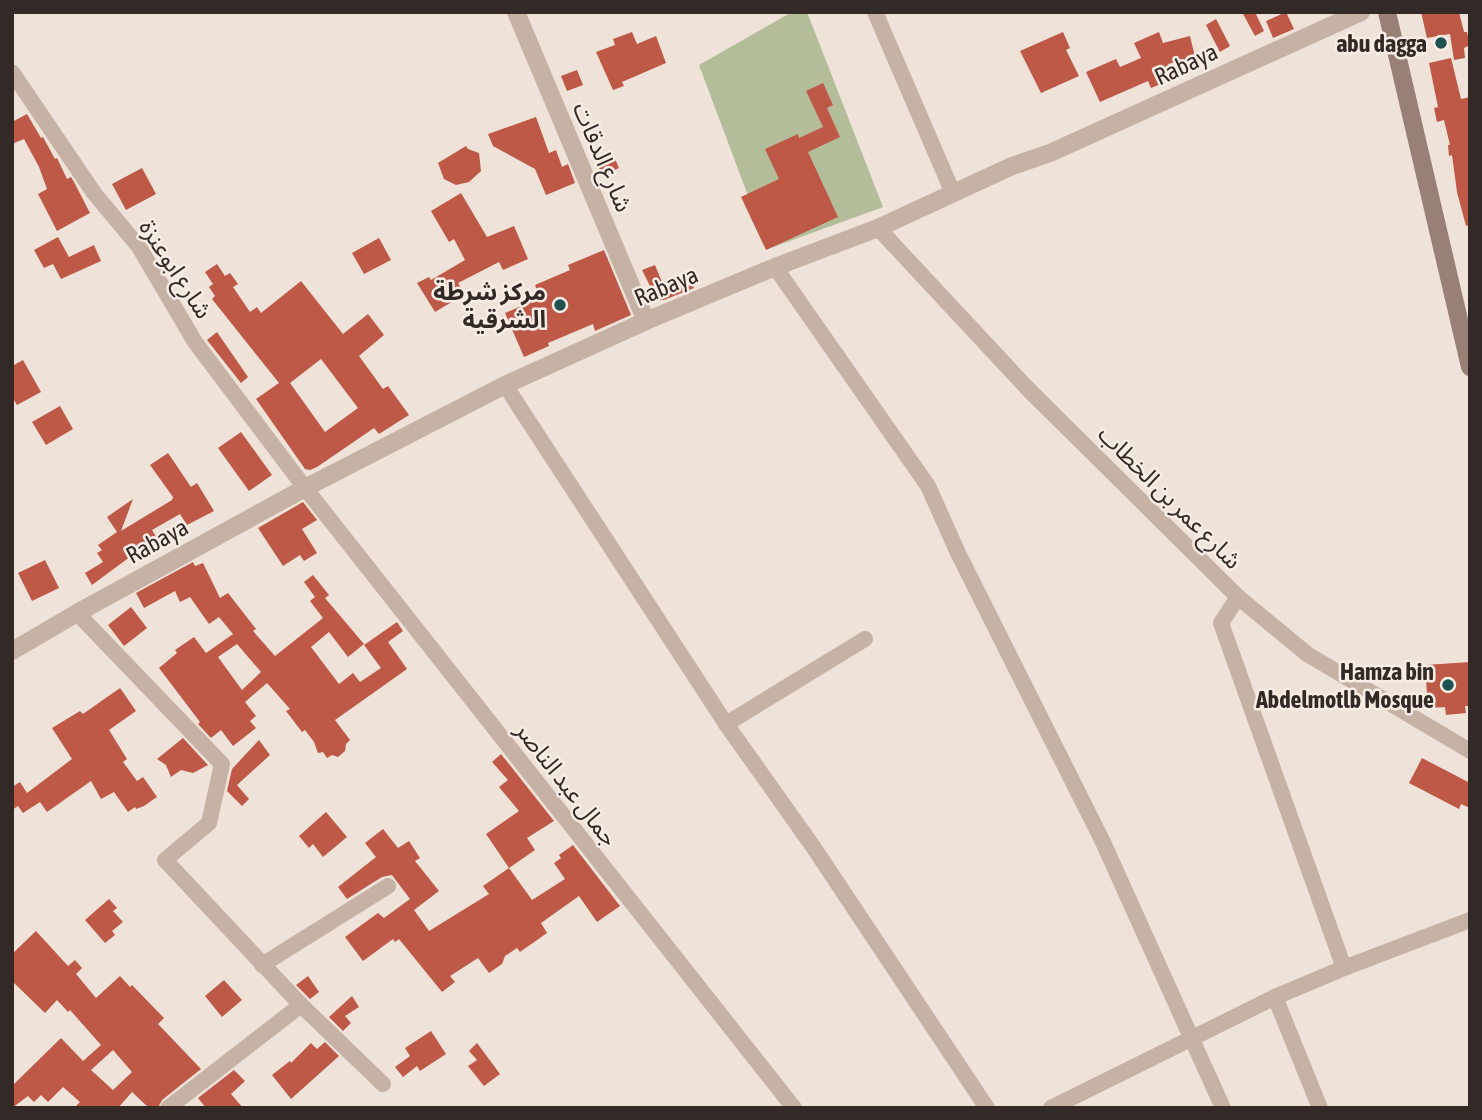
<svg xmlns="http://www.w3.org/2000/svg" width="1482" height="1120" font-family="'Asap Condensed','Noto Sans Arabic',sans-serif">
<rect width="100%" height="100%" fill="#efe2d8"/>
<polygon fill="#b4bd9a" points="792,12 807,12 883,207 768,249 699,65"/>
<g fill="#be5947" fill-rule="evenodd">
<polygon points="1242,12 1255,12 1264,31 1255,36"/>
<polygon points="1286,12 1294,29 1273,38 1266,21"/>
<polygon points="1421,12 1459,12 1464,32 1467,32 1470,45 1464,48 1465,58 1454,60 1450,34 1427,38"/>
<polygon points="1216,19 1230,46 1220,52 1206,25"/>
<polygon points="632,32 637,44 656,36 666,63 622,82 624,86 613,90 596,52 615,45 613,39"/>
<polygon points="1063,32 1070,48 1066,50 1079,76 1041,93 1020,51"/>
<polygon points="1159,32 1163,43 1190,36 1195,57 1168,64 1175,78 1151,88 1148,81 1100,102 1086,72 1116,59 1120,67 1141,58 1134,43"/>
<polygon points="1451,58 1461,99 1470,97 1470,225 1466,226 1457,192 1452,155 1449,156 1448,145 1450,145 1444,120 1437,122 1434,108 1438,107 1429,63"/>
<polygon points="577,70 583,85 567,91 561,76"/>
<polygon points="823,83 833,105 827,108 840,137 808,152 838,217 766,250 741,197 779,179 765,149 798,134 799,138 823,127 806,91"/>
<polygon points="27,114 41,138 43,137 55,159 57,158 67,179 71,177 74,182 90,213 57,231 38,194 47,189 39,167 24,139 12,144 12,122"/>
<polygon points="536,117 549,153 556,150 562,167 568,164 575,183 546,195 535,169 493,146 488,134"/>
<polygon points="466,146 468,149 479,153 481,171 469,182 456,185 444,179 438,163"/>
<polygon points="613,154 619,168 603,176 596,162"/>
<polygon points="142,168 156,194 126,210 112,184"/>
<polygon points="461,193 487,237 514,226 528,259 503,270 499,262 458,283 465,294 435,312 417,283 429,277 431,280 465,260 454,239 449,242 431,211"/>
<polygon points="58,237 69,257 94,245 101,261 61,279 53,264 44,268 34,250"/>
<polygon points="379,238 391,260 364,274 352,253"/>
<polygon points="604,250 631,315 595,331 593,324 548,343 549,346 524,357 505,313 540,298 535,285 570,270 568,265"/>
<path d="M217 264 225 276 230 273 238 284 233 287 250 312 257 307 261 313 301 281 343 334 368 314 384 335 359 356 383 389 388 386 409 415 379 434 374 428 317 467 310 470 305 469 256 399 279 383 212 299 215 296 209 287 213 284 205 272ZM321 359 358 408 325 432 290 383Z"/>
<polygon points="655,265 662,282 688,273 694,288 664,300 657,300 642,270"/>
<polygon points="217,332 248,377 241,383 207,340"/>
<polygon points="23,360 41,392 17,405 12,397 12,366"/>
<polygon points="60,406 73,429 46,445 32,422"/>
<polygon points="241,432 272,475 249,491 218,448"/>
<polygon points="168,453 191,487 197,483 214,511 187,525 180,514 152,530 158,540 139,553 138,551 92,585 85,573 103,562 97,553 102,550 98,545 117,532 107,517 133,499 121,531 172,500 173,497 150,465"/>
<polygon points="303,502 317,520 302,529 317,553 304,561 300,555 283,566 258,528"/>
<polygon points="45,560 59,588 32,601 18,573"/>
<path d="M193 562 195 566 203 563 220 598 228 593 256 629 253 631 275 656 323 618 310 601 315 597 304 582 313 575 329 595 325 598 364 644 348 657 329 632 311 647 339 684 353 673 360 682 381 668 364 645 397 622 403 631 388 642 407 669 335 720 350 740 346 744 345 751 338 757 332 755 327 758 323 752 318 753 314 742 305 730 302 732 286 711 290 709 267 683 245 702 256 716 250 721 256 728 233 746 221 730 211 738 198 724 200 722 159 668 177 653 175 650 194 637 206 653 233 634 219 617 209 624 190 597 180 602 175 591 144 608 136 593ZM237 644 261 672 242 690 218 657Z"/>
<polygon points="131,607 147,628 124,646 108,625"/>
<polygon points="1470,662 1470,706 1465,706 1466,713 1446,715 1445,707 1428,708 1425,665"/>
<polygon points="120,688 136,711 109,730 127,759 123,762 137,781 143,777 157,797 144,806 136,809 135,807 128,812 114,792 101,799 91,781 47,812 40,802 23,813 18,806 12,810 12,787 20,782 27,793 72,759 52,728 80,711 83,714"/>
<polygon points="183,738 208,765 193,773 181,770 171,777 166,765 157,759"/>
<polygon points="259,740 270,755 237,785 249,799 242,806 227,791 232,769"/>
<polygon points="501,754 554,821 527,838 535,850 509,868 486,834 519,811 499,787 508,780 492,762"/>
<polygon points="1422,758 1470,783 1470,808 1461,804 1459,809 1409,783"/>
<polygon points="326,812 347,837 323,857 313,844 309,848 299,836"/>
<polygon points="383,829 398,848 409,841 420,858 415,861 439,891 414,910 429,931 489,894 483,886 509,868 532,900 565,879 554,863 561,858 559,855 573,845 620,906 597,922 579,896 541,923 547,933 520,952 517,948 505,956 502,964 489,973 478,958 450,976 455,982 442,992 399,939 395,942 393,939 363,961 345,937 378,913 384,918 410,899 392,875 382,877 347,899 338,887 376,857 365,843"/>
<polygon points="109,899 117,908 113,911 123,922 112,931 115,935 105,943 85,920"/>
<path d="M36 931 68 966 75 960 82 968 76 974 96 998 120 976 130 987 132 985 164 1018 158 1024 201 1069 162 1100 158 1108H149L132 1092 118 1108H74L80 1102 63 1087 48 1102 41 1095 34 1102 28 1096 12 1108V1086L61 1038 83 1061 101 1045 70 1010 68 1012 57 1000 45 1013 12 981V954ZM113 1050 132 1072 113 1090 91 1070Z"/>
<polygon points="308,976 319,992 310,999 296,985"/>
<polygon points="224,980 242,1000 222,1017 205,996"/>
<polygon points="352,996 359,1007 345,1016 351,1023 343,1031 329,1017"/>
<polygon points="431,1031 446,1054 420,1071 417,1066 403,1077 395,1067 410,1056 405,1048"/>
<polygon points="325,1042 339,1056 291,1099 272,1075 290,1061 291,1063 311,1043 317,1049"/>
<polygon points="477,1043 500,1074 484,1086 468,1066 477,1060 469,1051"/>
<polygon points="234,1070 245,1081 231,1094 243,1108 206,1108 198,1098"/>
</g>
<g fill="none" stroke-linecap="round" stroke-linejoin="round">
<g stroke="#c6b1a5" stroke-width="16">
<polyline points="875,12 953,193"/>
<polyline points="12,72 94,193 139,247 195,342 305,488 794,1108"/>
<polyline points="878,228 1028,389 1238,597 1307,654 1470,751"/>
<polyline points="775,267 928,486 958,553 1102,840 1223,1108"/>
<polyline points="505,385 726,724 814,848 987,1108"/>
<polyline points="1238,597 1221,623 1344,968"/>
<polyline points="77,613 222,764 209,823 165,860 301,1005 383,1084"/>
<polyline points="726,724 865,639"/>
<polyline points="262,965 388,886"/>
<polyline points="1275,997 1320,1108"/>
<polyline points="168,1108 301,1005"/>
<polyline points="1051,1108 1275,997 1344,968 1470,920"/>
</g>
<g stroke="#c6b1a5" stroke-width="18">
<polyline points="516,12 646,321"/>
<polyline points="12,651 77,613 305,488 505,385 646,321 775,267 878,228 1012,166 1050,153 1361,12"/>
</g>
<polyline stroke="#998077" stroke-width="18" points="1387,12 1470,367"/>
</g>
<g fill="#1e5150" stroke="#f7ede4" stroke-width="2.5">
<circle cx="1441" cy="43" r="7"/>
<circle cx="560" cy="305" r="7"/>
<circle cx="1448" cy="685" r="7"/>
</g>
<g text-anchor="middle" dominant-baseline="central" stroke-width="5" stroke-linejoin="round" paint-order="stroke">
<g font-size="24" font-weight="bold" fill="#332926" stroke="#f7ede4" text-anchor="end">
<text x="1427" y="43">abu dagga</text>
<text x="546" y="291">مركز شرطة<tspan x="546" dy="28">الشرقية</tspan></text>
<text x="1434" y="671">Hamza bin<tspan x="1434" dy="28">Abdelmotlb Mosque</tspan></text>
</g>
<g font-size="24" fill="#332926" stroke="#f7ede4">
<text transform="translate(1186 64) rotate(-25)">Rabaya</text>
<text transform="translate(603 157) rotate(67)">شارع الدقات</text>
<text transform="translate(176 269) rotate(57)">شارع ابوعنزة</text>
<text transform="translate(666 286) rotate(-23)">Rabaya</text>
<text transform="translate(1170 497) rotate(45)">شارع عمر بن الخطاب</text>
<text transform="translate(157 541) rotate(-29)">Rabaya</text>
<text transform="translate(567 784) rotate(52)">جمال عبد الناصر</text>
</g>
</g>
<rect width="1482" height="1120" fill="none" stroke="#332926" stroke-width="28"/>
</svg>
